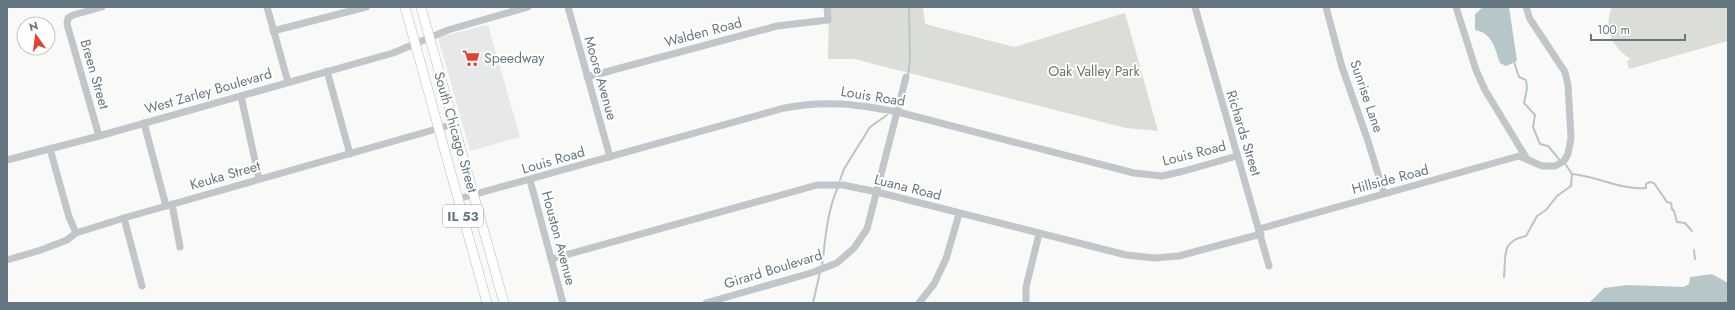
<svg xmlns="http://www.w3.org/2000/svg" width="1735" height="310" font-family="Jost,sans-serif">
<rect width="100%" height="100%" fill="#f9f9f7"/>
<polygon fill="#e7e9e8" points="488,25 520,137 470,151 438,37"/>
<g fill="#daded6">
<polygon points="829,7 923,7 925,24 1014,47 1125,13 1158,131 1126,128 854,59 828,59"/>
<path d="M1612 7H1728V41L1629 69 1627 61 1631 59C1612 48 1603 28 1612 7Z"/>
</g>
<g fill="#b7c6c8">
<path d="M1483 7H1509L1517 61 1506 66 1500 63C1495 48 1492 33 1475 30V14Z"/>
<polygon points="1712,274 1728,283 1728,303 1589,303 1604,288 1628,285 1684,287 1689,284 1690,277"/>
</g>
<g fill="none" stroke-linecap="round" stroke-linejoin="round">
<g stroke="#b7c6c8" stroke-width="2">
<polyline points="1514,62 1519,77 1526,80 1527,88 1524,103 1535,115 1533,127 1540,144 1548,146 1559,159"/>
<polyline points="908,77 910,59 909,7"/>
<path d="M1566 165 1572 174C1597 176 1620 190 1646 188V184L1650 182 1654 183 1667 202 1671 203 1672 209 1674 211 1677 222 1685 223 1692 231"/>
<polyline points="840,180 844,169 870,127 887,115"/>
<polyline points="1694,250 1695,259"/>
<path d="M822 267C825 241 827 211 838 187"/>
<path d="M1504 277C1506 255 1501 241 1526 236L1537 216 1546 210 1557 196 1571 186 1572 174"/>
<polyline points="813,303 820,272"/>
</g>
<g stroke="#b4babd" stroke-width="10">
<g id="major">
<polyline points="405,7 487,303"/>
<polyline points="421,7 504,303"/>
</g>
</g>
<g stroke="#c0c6c9" stroke-width="7">
<polyline points="267,7 288,82"/>
<polyline points="568,7 610,157"/>
<polyline points="1195,7 1269,266"/>
<polyline points="1326,7 1342,67 1367,138 1384,193"/>
<polyline points="1456,7 1476,70 1485,90 1527,159"/>
<polyline points="273,31 366,7"/>
<polyline points="327,71 350,154"/>
<polyline points="587,77 777,26 828,20 827,7"/>
<polyline points="241,96 259,179"/>
<polyline points="144,123 166,206"/>
<polyline points="99,136 67,24 68,18 73,15 102,7"/>
<polyline points="50,149 69,217 76,233"/>
<polyline points="7,160 99,136 393,53 448,30 528,7"/>
<polyline points="530,180 563,303"/>
<path d="M458 199 784 108C827 100 856 104 898 112L1134 173 1162 176 1184 171 1237 156"/>
<polyline points="172,204 180,247"/>
<polyline points="124,218 142,286"/>
<polyline points="1259,229 1519,156 1542,166 1555,166 1564,161 1568,154 1571,138 1568,85 1565,72 1530,19 1526,7"/>
<polyline points="551,259 817,185 843,185 877,192 1126,255 1154,258 1179,256 1261,234"/>
<polyline points="7,260 41,250 67,240 76,233 124,218 454,124"/>
<polyline points="706,303 811,273 837,263 854,248 867,229 906,77"/>
<polyline points="919,303 934,284 946,259 959,214"/>
<polyline points="1026,303 1026,287 1039,234"/>
</g>
<use href="#major" stroke="#fff" stroke-width="9"/>
</g>
<defs>
<g id="supermarket-bare" transform="scale(1.38)"><path d="M-6-5.5h2.5l.6 2H6L4.5 2H-2.5L-4.4-4H-6ZM-1.5 3.2a1.3 1.3 0 1 0 .1 0ZM3 3.2a1.3 1.3 0 1 0 .1 0Z" fill="#e04330" stroke="#fff" stroke-width="2.5" paint-order="stroke"/></g>
</defs>
<g fill-rule="evenodd">
<use href="#supermarket-bare" x="471" y="58"/>
</g>
<g text-anchor="middle" dominant-baseline="central" stroke-width="4" stroke-linejoin="round" paint-order="stroke">
<rect fill="#fff" stroke="#93a0a7" stroke-width="1" x="443" y="205" width="40" height="22" rx="3"/>
<g font-size="13" font-weight="bold" fill="#657881">
<text x="463" y="216">IL 53</text>
</g>
<g font-size="14" fill="#657881" stroke="#fff">
<text transform="translate(703 32) rotate(-15)">Walden Road</text>
<text transform="translate(95 74) rotate(74)">Breen Street</text>
<text transform="translate(601 78) rotate(74)">Moore Avenue</text>
<text transform="translate(208 91) rotate(-16)">West Zarley Boulevard</text>
<text transform="translate(873 96) rotate(9)">Louis Road</text>
<text transform="translate(1367 96) rotate(71)">Sunrise Lane</text>
<text transform="translate(456 132) rotate(74)">South Chicago Street</text>
<text transform="translate(1244 133) rotate(73)">Richards Street</text>
<text transform="translate(1194 153) rotate(-14)">Louis Road</text>
<text transform="translate(553 160) rotate(-16)">Louis Road</text>
<text transform="translate(225 175) rotate(-16)">Keuka Street</text>
<text transform="translate(1390 179) rotate(-15)">Hillside Road</text>
<text transform="translate(908 187) rotate(14)">Luana Road</text>
<text transform="translate(559 238) rotate(75)">Houston Avenue</text>
<text transform="translate(773 269) rotate(-17)">Girard Boulevard</text>
</g>
<g font-size="14" fill="#657881" stroke="#fff" text-anchor="start">
<text x="484" y="58">Speedway</text>
</g>
<g font-size="14" fill="#6a7964" stroke="#fff">
<text x="1094" y="71">Oak Valley Park</text>
</g>
</g>
<rect width="1735" height="310" fill="none" stroke="#657881" stroke-width="16"/>
<g transform="translate(36 36) rotate(346)"><circle r="19" fill="#ffffff" stroke="#c1c9cd"/>
<path d="M0-3L7 15L0 10L-7 15Z" fill="#e04330"/>
<text y="-6" font-size="11" font-weight="bold" text-anchor="middle" fill="#657881">N</text>
</g>
<path d="M1591 34v6h94v-6" fill="none" stroke="#657881" stroke-width="2"/>
<text x="1597" y="34" font-size="12" fill="#657881" stroke="#ffffff" stroke-width="3" paint-order="stroke">100 m</text>
</svg>
